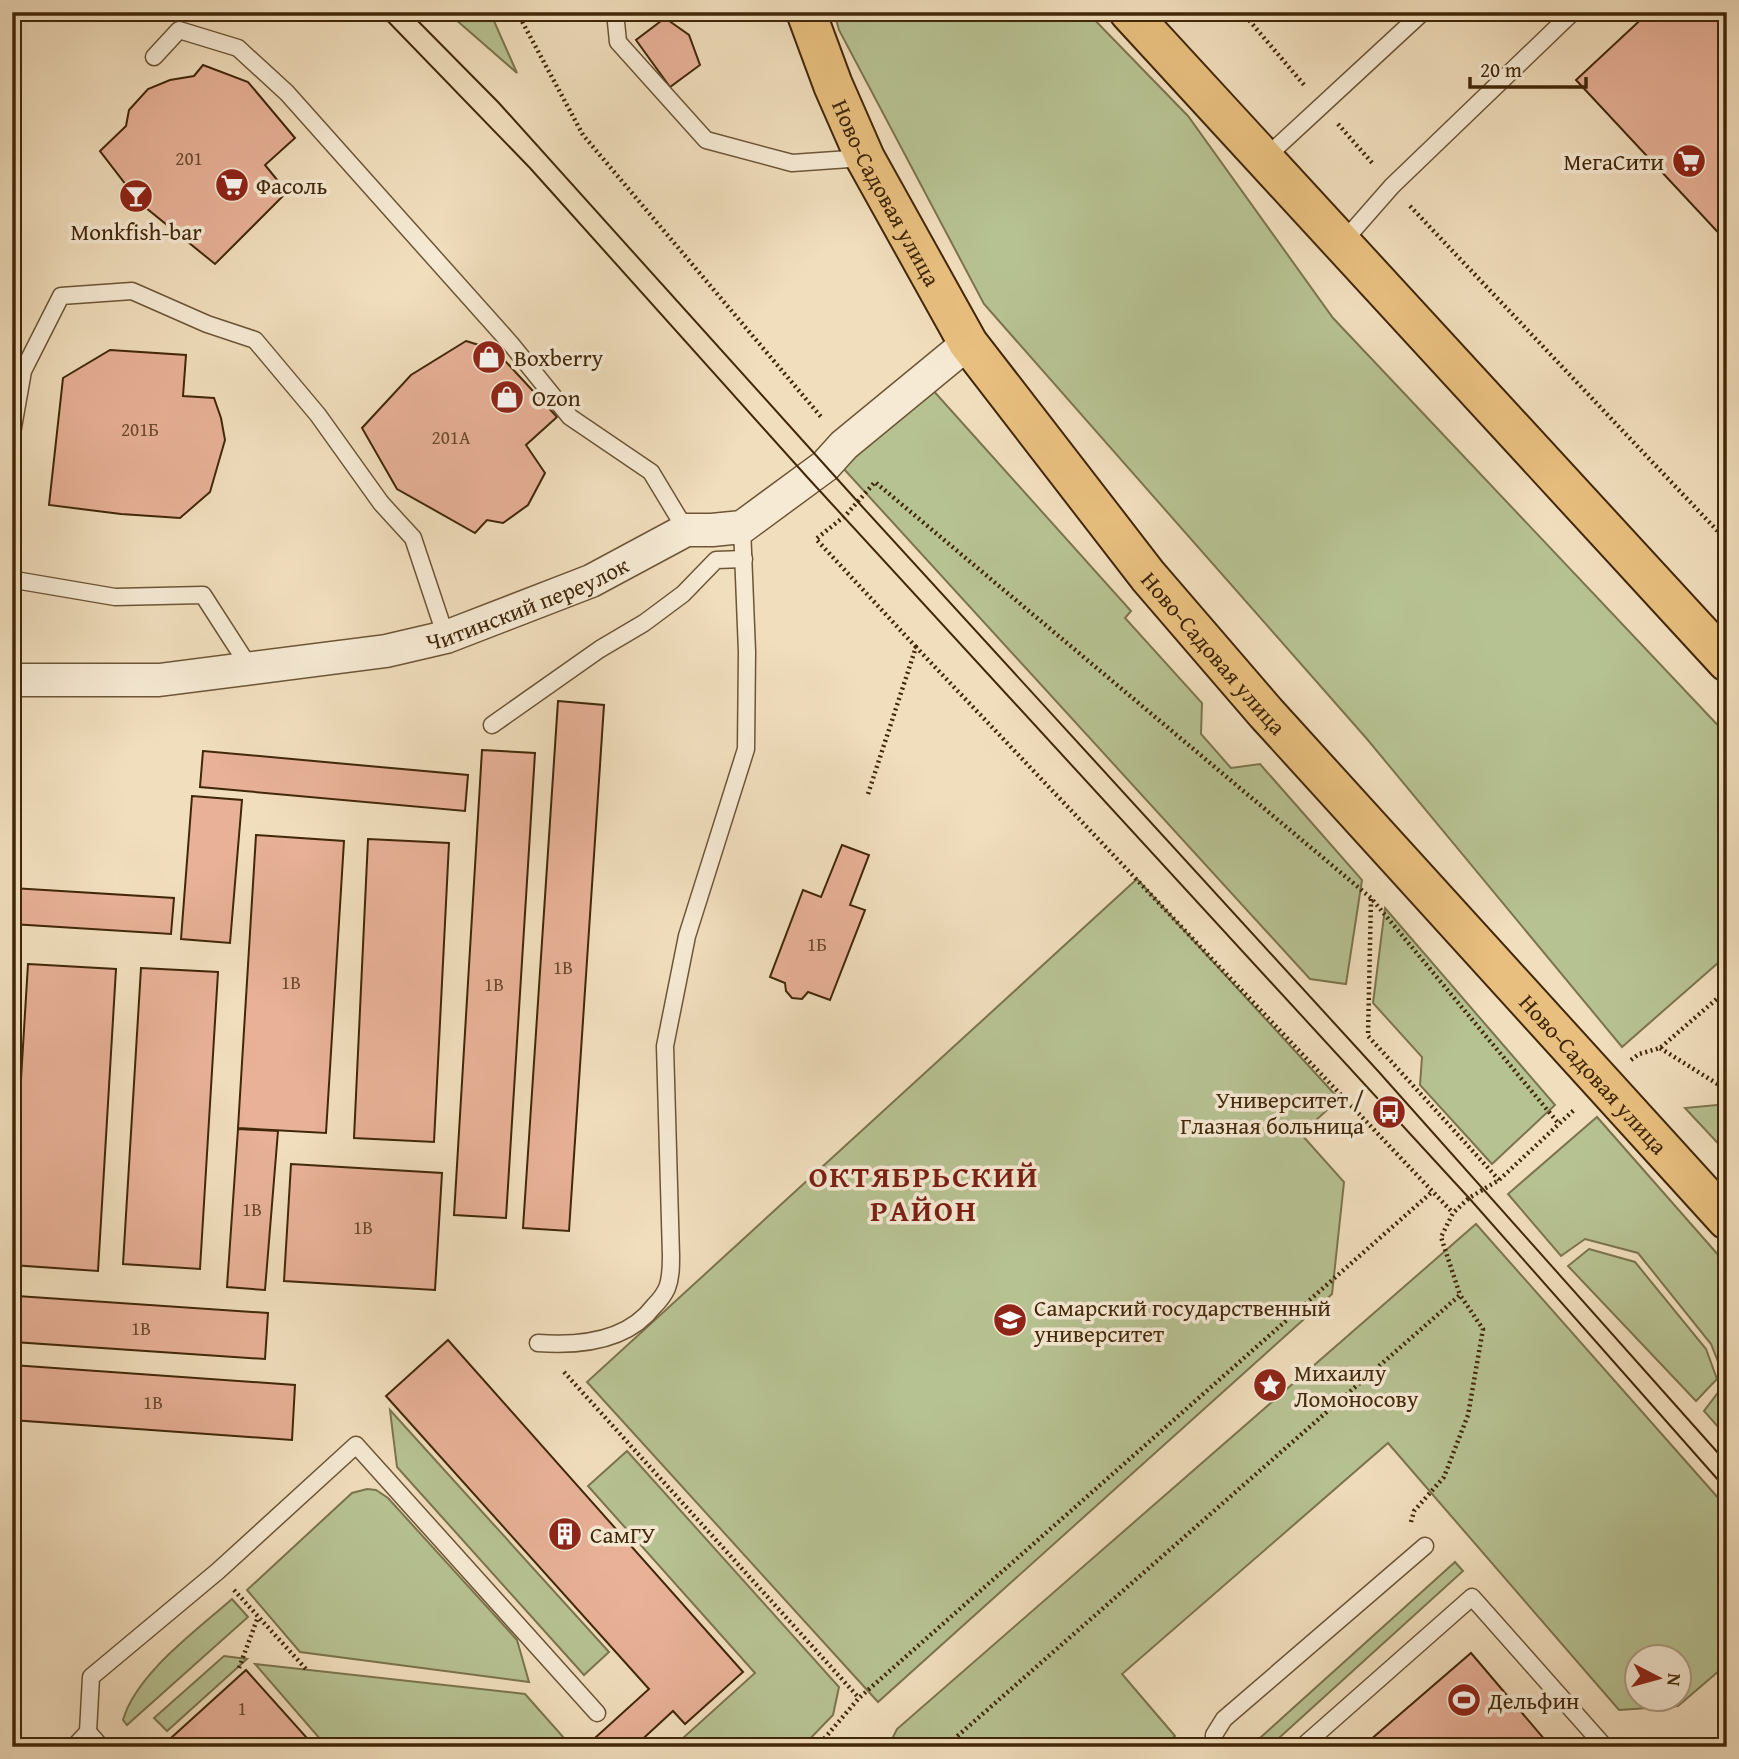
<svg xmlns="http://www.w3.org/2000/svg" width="1739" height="1759" font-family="'Gentium Book Plus',serif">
<rect width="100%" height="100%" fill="#f1debd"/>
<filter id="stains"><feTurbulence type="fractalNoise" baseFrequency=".00286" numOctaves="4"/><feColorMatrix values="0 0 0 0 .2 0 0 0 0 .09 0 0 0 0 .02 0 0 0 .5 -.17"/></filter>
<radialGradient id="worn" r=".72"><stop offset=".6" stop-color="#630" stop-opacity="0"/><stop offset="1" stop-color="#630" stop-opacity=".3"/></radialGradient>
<g fill="#b7c293" stroke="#7c744e" stroke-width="2" fill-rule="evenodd">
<polygon points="447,12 490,12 517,73"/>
<polygon points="834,12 1087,12 1188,116 1333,318 1727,735 1727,955 1622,1047 1367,739 984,304 839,30"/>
<polygon points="931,388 1131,611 1125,618 1202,703 1201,734 1231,768 1260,764 1362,880 1346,984 1310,979 843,468"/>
<polygon points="1137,879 1339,1099 1301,1134 1344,1182 1332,1294 878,1702 587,1382"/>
<polygon points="1385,908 1555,1105 1492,1164 1420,1085 1422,1057 1373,1003"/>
<polygon points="1727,1104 1727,1153 1685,1108"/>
<polygon points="1597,1117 1727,1265 1727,1437 1704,1411 1726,1382 1711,1344 1638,1253 1585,1239 1561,1256 1508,1194"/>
<path d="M1476 1224 1727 1508V1664L1678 1706 1619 1710 1388 1443 1122 1674 1175 1736 1162 1747H888L897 1729ZM1638 1658H1680V1700H1638Z"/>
<polygon points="1589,1249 1635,1262 1706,1349 1717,1379 1696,1401 1568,1266"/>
<polygon points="390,1410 609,1652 584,1675 397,1467"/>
<polygon points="627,1451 839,1687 833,1715 802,1747 691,1747 683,1738 755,1673 588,1486"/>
<polygon points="367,1489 376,1490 388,1498 517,1640 529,1682 300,1652 247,1590 352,1493"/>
<polygon points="1455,1562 1463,1571 1269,1747 1250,1747"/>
<path d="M232 1599 248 1617 127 1725 123 1720C136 1674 196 1631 232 1599Z"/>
<polygon points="224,1656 247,1659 167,1731 154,1718"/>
<polygon points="255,1664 525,1694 572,1747 327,1747"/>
</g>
<g fill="#e8b198" stroke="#412709" stroke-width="2">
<polygon points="1649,12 1727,12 1727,242 1576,80"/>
<polygon points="665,18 689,35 700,65 670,87 636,40"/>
<polygon points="203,65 248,82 295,138 265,165 287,192 215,264 140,203 100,151 126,126 129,110 148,89 170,80 194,76"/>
<polygon points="466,341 495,350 557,417 526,445 545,473 528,505 503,523 487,520 475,533 397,489 362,428 411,375"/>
<polygon points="110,350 186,355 183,396 214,398 221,418 225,440 210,492 180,518 121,514 49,505 63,378"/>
<polygon points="558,701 604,705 569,1231 523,1228"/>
<polygon points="482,750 535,753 506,1218 454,1215"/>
<polygon points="203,751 468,775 465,811 200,787"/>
<polygon points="192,796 242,800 230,943 181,939"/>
<polygon points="256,835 344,841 326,1133 238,1128"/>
<polygon points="368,839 449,843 434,1142 354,1138"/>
<polygon points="842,845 869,855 850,905 865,910 830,1000 808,992 802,999 792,998 786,991 785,983 770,977 803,890 821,897"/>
<polygon points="12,888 174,898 171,934 12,924"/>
<polygon points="28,964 116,969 98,1271 12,1265 12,1227"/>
<polygon points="141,968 218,972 200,1269 123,1264"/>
<polygon points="238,1129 278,1131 265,1290 227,1287"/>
<polygon points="291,1164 442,1173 435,1290 284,1281"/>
<polygon points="17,1296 268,1313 265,1359 14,1342"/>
<polygon points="448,1340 743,1672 685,1724 673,1711 634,1747 585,1747 649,1689 386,1396"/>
<polygon points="12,1365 295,1385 292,1440 12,1420"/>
<polygon points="1471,1653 1551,1747 1362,1747"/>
<polygon points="246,1670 315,1747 161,1747"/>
</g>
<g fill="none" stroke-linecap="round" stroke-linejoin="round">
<g stroke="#6d5536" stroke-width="19">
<g id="lane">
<polyline points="615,12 618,42 706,140 792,163 864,158"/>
<polyline points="154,57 179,30 238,48 287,93 511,344 570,417 651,472 686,530"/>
<polyline points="1264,159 1423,12"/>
<polyline points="1342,243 1392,186 1573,12"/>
<polyline points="12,433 23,371 61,296 132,291 207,324 255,340 318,415 381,503 413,538 446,637"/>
<polyline points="12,577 15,580 115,597 203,595 250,668"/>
<polyline points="492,725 600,649 644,623 683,594 716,560 744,559"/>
<path d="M538 1343C579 1346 627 1342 654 1306 659 1301 664 1295 667 1288 671 1278 671 1267 671 1256L665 1046 687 936 746 749 747 652 742 527"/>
<polyline points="88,1732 101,1747"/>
<polyline points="74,1747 88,1732 91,1677 218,1571 356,1445 597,1713"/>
<polyline points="1214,1747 1214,1735 1224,1719 1425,1546"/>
<polyline points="1302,1747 1472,1597 1605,1747"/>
</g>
</g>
<g stroke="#6d5536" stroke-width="35">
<g id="street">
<path id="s1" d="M12 680H159L386 651 446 637 591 581 686 530H712L742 527 825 466 844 445 968 343"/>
</g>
</g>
<g stroke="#412709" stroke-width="42">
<g id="primary">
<path id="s2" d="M806 12 833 85 865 158 968 343 1148 576 1266 713 1727 1220"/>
<polyline points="1129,12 1727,662"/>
</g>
</g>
<g stroke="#412709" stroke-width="4.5" stroke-dasharray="2 3.5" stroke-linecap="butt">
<polyline points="517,12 583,135 822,418"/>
<polyline points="1242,12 1305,86"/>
<polyline points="1338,124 1374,165"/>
<polyline points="1410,206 1727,541"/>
<polyline points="916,647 816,539 845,516 875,482 1371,898 1559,1124"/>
<polyline points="868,794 916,647 1453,1213"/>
<polyline points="1371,899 1368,1036 1499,1180"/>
<polyline points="1660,1048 1727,1090"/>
<polyline points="1631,1060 1639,1054 1660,1048 1727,990"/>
<polyline points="564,1372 859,1698"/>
<polyline points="1411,1522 1414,1511 1444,1477 1468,1415 1483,1329 1460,1295"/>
<polyline points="234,1590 306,1669"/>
<polyline points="239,1668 258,1617"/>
<polyline points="817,1747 859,1698 1433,1191"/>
<polyline points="945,1747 1460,1295 1441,1237 1453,1213 1469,1198 1499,1180 1574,1110"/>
</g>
<use href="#lane" stroke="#f6ead4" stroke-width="16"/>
<use href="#street" stroke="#f6ead4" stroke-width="32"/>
<use href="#primary" stroke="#e8bf7e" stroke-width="38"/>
<g stroke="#412709" stroke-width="2">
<polyline points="379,12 530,168 808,478 1469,1198 1727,1490"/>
<polyline points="409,12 498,102 858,502 1378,1071 1727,1463"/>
</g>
</g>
<defs>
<g id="supermarket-disc" transform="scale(1.75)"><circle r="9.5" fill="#8f2418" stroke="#f6ead4"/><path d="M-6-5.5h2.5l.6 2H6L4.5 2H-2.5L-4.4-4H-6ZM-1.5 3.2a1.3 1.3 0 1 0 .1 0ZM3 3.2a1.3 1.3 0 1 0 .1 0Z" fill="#fff"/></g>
<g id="bar-disc" transform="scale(1.75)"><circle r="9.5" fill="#8f2418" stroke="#f6ead4"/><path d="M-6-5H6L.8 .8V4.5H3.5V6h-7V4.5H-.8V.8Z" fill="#fff"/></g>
<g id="shop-disc" transform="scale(1.75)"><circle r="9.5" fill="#8f2418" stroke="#f6ead4"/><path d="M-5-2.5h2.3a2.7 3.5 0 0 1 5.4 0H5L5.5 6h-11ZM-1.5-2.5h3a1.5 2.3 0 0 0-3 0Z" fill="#fff"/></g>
<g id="bus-disc" transform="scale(1.75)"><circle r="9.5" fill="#8f2418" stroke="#f6ead4"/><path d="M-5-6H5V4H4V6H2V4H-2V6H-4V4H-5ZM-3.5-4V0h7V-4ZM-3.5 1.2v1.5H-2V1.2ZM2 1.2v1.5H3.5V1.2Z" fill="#fff"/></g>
<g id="university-disc" transform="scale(1.75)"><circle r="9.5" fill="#8f2418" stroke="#f6ead4"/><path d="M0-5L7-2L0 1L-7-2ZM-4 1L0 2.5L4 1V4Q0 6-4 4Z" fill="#fff"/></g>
<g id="sight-disc" transform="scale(1.75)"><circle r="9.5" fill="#8f2418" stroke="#f6ead4"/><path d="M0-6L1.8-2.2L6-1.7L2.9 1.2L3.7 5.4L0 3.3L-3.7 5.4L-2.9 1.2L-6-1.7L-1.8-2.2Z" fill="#fff"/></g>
<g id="building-disc" transform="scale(1.75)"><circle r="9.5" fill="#8f2418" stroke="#f6ead4"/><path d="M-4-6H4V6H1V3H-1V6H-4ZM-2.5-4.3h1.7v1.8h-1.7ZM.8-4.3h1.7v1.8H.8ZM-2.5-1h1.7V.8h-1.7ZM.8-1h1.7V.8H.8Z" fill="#fff"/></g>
<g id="stadium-disc" transform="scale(1.75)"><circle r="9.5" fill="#8f2418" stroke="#f6ead4"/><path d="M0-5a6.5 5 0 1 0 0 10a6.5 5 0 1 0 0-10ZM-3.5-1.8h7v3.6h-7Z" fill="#fff"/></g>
</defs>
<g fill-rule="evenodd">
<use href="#supermarket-disc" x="1689" y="161"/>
<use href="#supermarket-disc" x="232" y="185"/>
<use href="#bar-disc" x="136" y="196"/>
<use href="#shop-disc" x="489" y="357"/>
<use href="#shop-disc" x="507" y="397"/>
<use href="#bus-disc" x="1389" y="1112"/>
<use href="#university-disc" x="1010" y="1320"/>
<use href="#sight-disc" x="1270" y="1385"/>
<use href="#building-disc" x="565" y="1534"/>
<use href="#stadium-disc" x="1464" y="1700"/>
</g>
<g text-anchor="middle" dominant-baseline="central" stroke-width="7" stroke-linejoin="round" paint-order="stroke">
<g font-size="19" fill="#6b4a2d">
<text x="189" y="158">201</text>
<text x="140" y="429">201Б</text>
<text x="451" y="437">201А</text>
<text x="817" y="944">1Б</text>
<text x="563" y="967">1В</text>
<text x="291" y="982">1В</text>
<text x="494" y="984">1В</text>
<text x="252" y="1209">1В</text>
<text x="363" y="1227">1В</text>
<text x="141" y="1328">1В</text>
<text x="153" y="1402">1В</text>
<text x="242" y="1708">1</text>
</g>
<g font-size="23" fill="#412709" stroke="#f6ead4" text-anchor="start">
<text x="1664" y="161" text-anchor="end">МегаСити</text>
<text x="256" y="185">Фасоль</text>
<text x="136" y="231" text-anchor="middle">Monkfish-bar</text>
<text x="514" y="357">Boxberry</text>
<text x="532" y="397">Ozon</text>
<text x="1364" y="1099" text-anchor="end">Университет /<tspan x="1364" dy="26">Глазная больница</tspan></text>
<text x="1034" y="1307">Самарский государственный<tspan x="1034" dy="26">университет</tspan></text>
<text x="1294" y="1372">Михаилу<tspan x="1294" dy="26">Ломоносову</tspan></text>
<text x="590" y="1534">СамГУ</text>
<text x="1488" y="1700">Дельфин</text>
</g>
<g font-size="23" fill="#412709" stroke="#f6ead4">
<text stroke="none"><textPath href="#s2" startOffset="198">Ново-Садовая улица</textPath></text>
<text stroke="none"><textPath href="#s1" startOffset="525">Читинский переулок</textPath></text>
<text stroke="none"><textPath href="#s2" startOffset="765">Ново-Садовая улица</textPath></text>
<text stroke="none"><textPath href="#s2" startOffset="1332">Ново-Садовая улица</textPath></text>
</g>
<g font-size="30" font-weight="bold" letter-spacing="2" fill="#7a1f14" stroke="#f6ead4">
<text x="924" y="1176">ОКТЯБРЬСКИЙ<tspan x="924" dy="34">РАЙОН</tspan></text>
</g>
</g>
<rect width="1739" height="1759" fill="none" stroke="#f1debd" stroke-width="42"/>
<rect x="14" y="14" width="1711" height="1731" fill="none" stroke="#412709" stroke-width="3.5"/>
<rect x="21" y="21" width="1697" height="1717" fill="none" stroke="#412709" stroke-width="2"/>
<g transform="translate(1658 1678) rotate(96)"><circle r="33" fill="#f6ead4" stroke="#ae9c83" stroke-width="2"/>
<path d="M0-5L12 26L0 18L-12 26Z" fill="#8f2418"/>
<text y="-10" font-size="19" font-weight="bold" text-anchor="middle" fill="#412709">N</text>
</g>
<path d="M1470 77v10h116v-10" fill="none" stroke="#412709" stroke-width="3.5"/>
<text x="1480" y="77" font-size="21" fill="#412709" stroke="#f6ead4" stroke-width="5" paint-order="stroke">20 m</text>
<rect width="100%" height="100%" filter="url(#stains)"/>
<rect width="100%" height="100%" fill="url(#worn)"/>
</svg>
